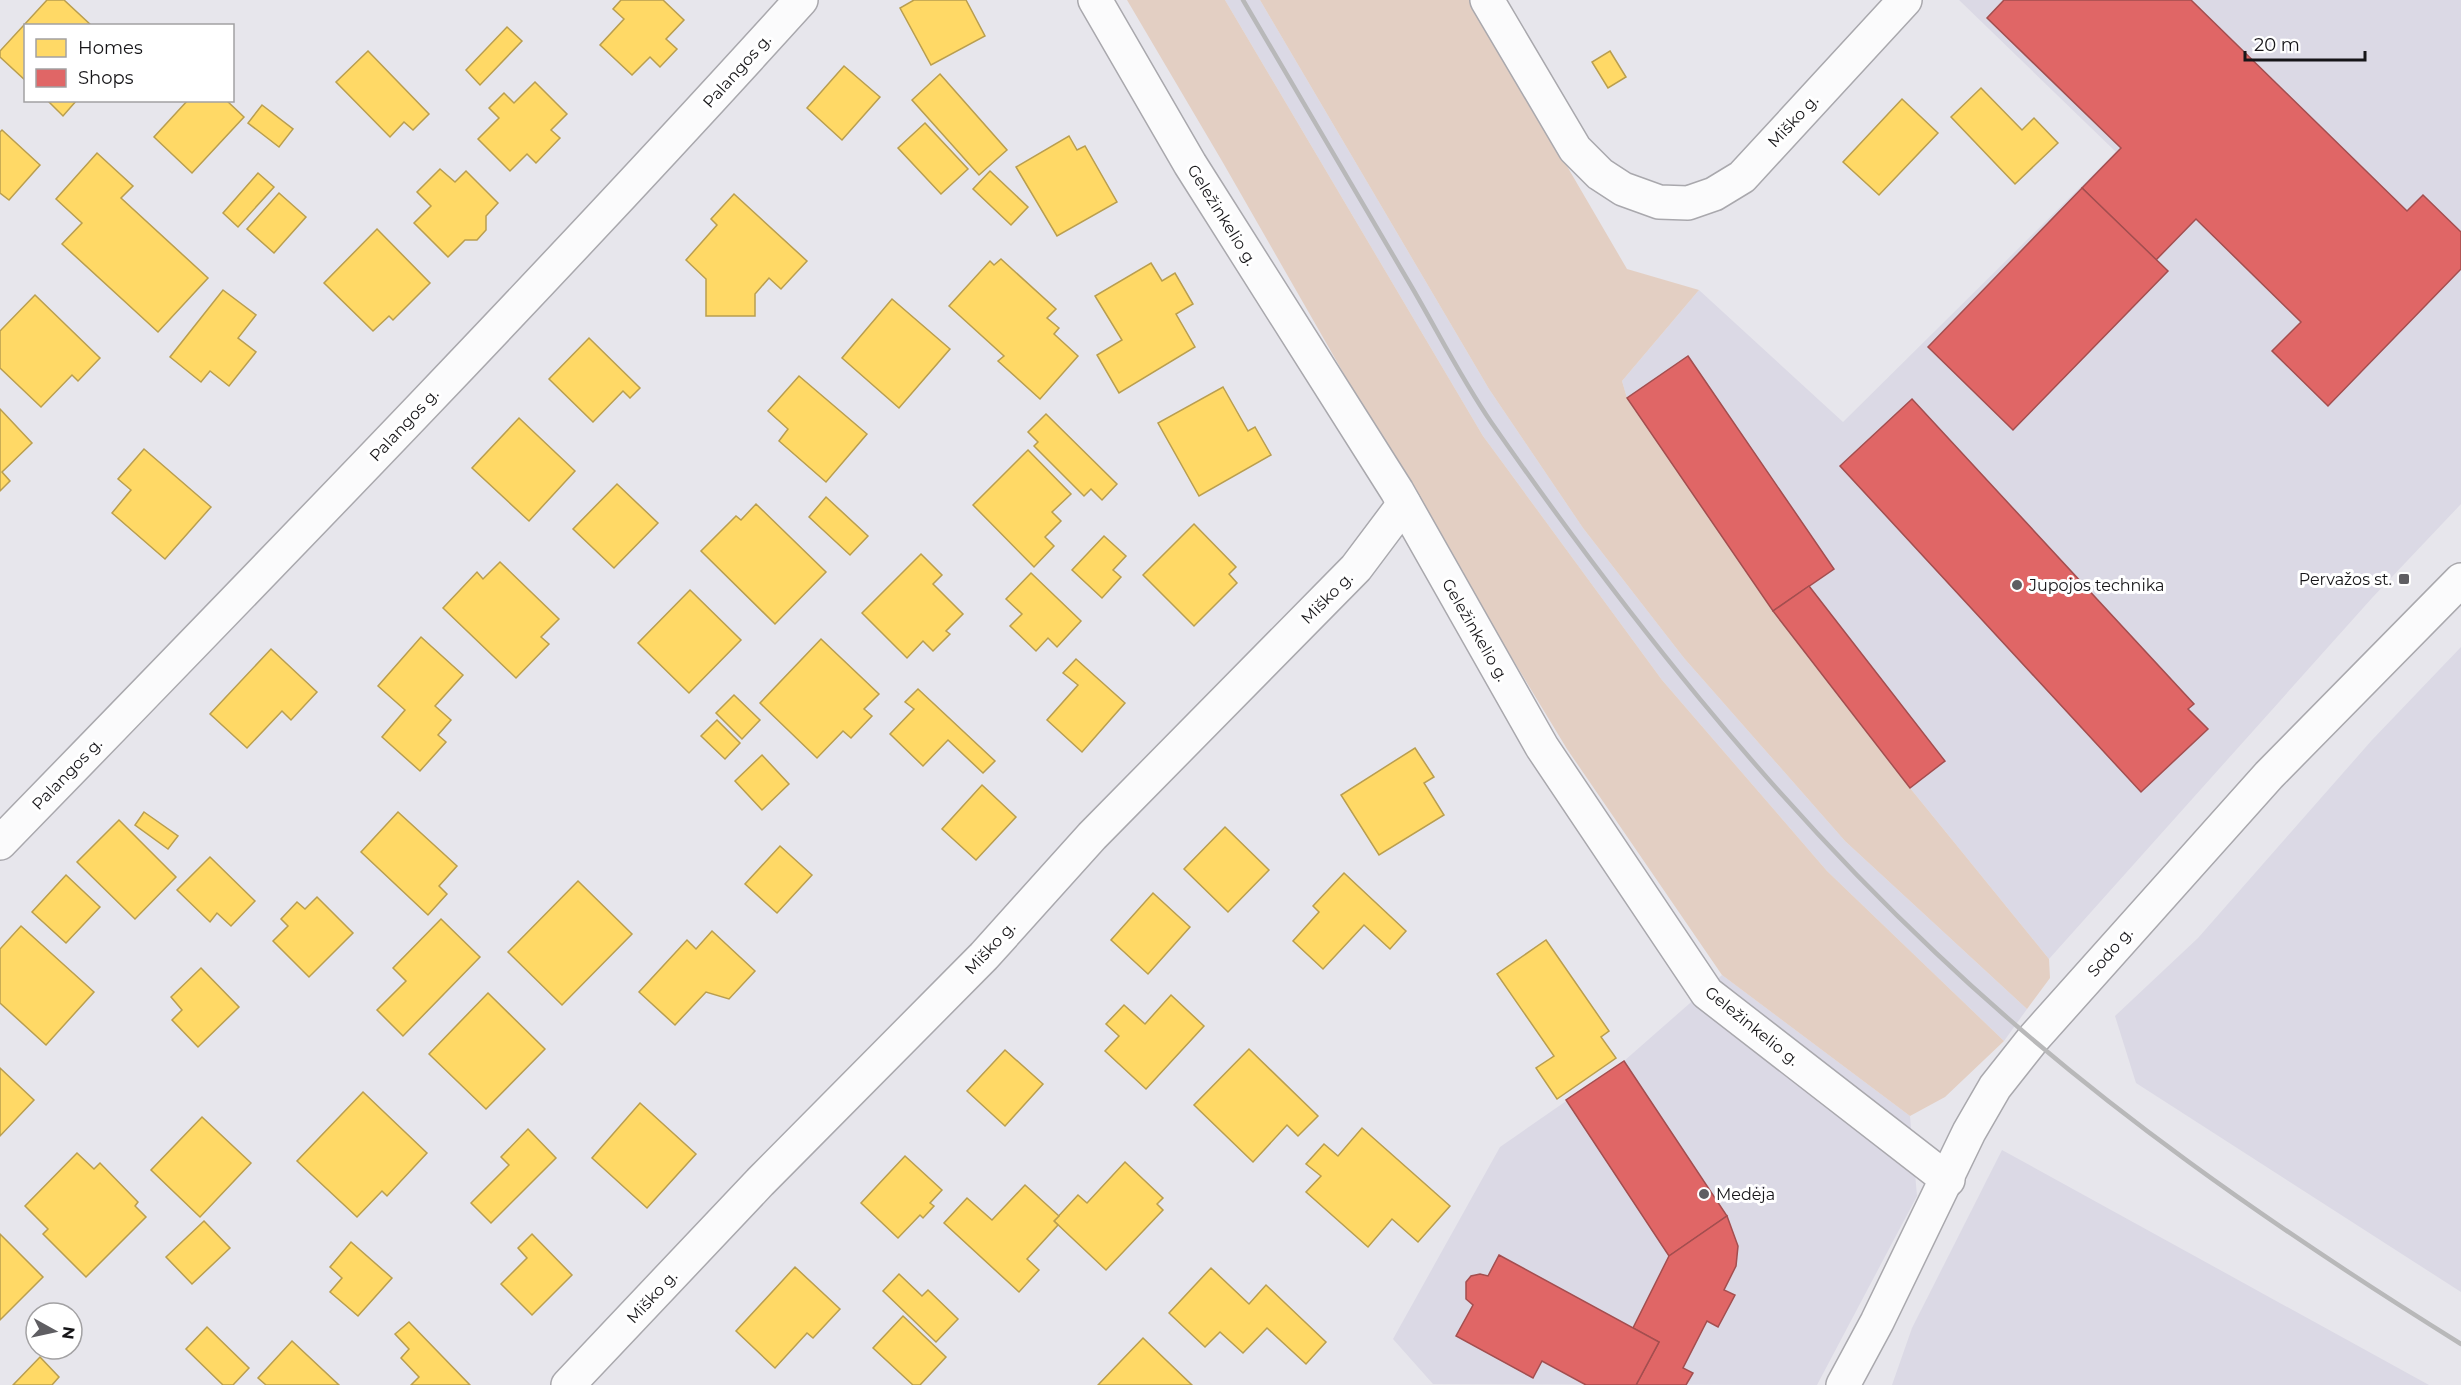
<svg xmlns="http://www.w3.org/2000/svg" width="2461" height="1385" font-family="Montserrat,sans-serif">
<rect width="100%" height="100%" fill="#e7e6ec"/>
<g fill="#dbd9e5">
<polygon points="1225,0 1260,0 1489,389 1583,528 1684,658 1845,841 2027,1009 2004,1041 1827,871 1662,680 1483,436"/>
<polygon points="1959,0 2461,0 2461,504 2372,598 2049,959 1910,788 1773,611 1627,398 1622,381 1699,290 1843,422 2116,152"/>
<polygon points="2461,647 2461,1292 2136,1083 2115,1016 2198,938 2372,740"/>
<polygon points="1722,975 1910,1116 1917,1196 1817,1385 1433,1384 1393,1339 1500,1147 1624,1061"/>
<polygon points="2002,1150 2429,1385 1892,1385 1912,1328"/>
</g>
<g fill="#e3cfc3">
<polygon points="1127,0 1225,0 1483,436 1662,680 1827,871 2004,1041 1945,1097 1910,1116 1722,975 1567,749 1411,491 1222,161"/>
<polygon points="1260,0 1470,0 1627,269 1699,290 1622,381 1627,398 1773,611 1910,788 2049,959 2050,978 2027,1009 1845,841 1684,658 1583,528 1489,389"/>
</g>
<g fill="#ffd966" stroke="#b99e4f" stroke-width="1.5">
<polygon points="47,0 64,0 92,26 26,26 26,81 0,57 0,51"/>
<polygon points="621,0 663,0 684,20 666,39 677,49 660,67 650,57 632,75 600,45 624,19 613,9"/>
<polygon points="914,0 966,0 985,36 931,65 900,8"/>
<polygon points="507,27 522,41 480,85 466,70"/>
<polygon points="368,51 429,114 413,130 404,122 390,137 336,82"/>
<polygon points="1610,51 1626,77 1608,88 1592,62"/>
<polygon points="844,66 880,97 842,140 807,108"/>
<polygon points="940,74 1007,150 979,175 912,100"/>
<polygon points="535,82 567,114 551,130 560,138 536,163 527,154 510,171 478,139 499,118 489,108 504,93 514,103"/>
<polygon points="1981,88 2022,130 2034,118 2058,143 2015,184 1951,117"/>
<polygon points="1902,99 1938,133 1879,195 1843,162"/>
<polygon points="47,100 77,100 63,116"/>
<polygon points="188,100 226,100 244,117 192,173 154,137"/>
<polygon points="262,105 293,129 279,147 248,123"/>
<polygon points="925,123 968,169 941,194 898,148"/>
<polygon points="2,130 40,165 9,200 0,193 0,132"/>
<polygon points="1069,136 1077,150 1085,146 1117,202 1057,236 1016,167"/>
<polygon points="97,153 133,186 121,198 208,278 158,332 62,244 82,223 56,199"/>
<polygon points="440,169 455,182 466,171 498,203 486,216 486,230 477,240 465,240 448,257 414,223 431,206 417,192"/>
<polygon points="990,171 1028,207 1011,225 973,189"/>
<polygon points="258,173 274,187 238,227 223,213"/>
<polygon points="279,193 306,217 274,253 247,229"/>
<polygon points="734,194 807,261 781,289 769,278 755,294 755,316 706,316 706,279 686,260 717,225 711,219"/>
<polygon points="377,229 430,283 393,320 389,316 373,331 324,283"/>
<polygon points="1001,259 1056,309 1047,318 1059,328 1054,334 1078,356 1040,399 998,361 1004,356 949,306 990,261 994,265"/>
<polygon points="1151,263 1162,281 1175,273 1193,304 1176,314 1195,347 1119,393 1097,355 1122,340 1095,296"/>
<polygon points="223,290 256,315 238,338 256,352 229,386 210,371 201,382 170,357"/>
<polygon points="35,295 100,358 78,381 72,375 41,407 0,368 0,331"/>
<polygon points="892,299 950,349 899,408 842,358"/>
<polygon points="589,338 640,388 630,398 623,391 593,422 549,379"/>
<polygon points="799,376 867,434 826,482 779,441 788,429 768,411"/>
<polygon points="1223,387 1248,431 1255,427 1271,455 1199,496 1158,423"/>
<polygon points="0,409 32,443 2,472 10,481 0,491"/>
<polygon points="1046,414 1117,484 1102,500 1091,489 1084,496 1034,446 1038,442 1028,432"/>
<polygon points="519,418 575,471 529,521 472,468"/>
<polygon points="144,449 211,507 165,559 112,513 131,490 118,479"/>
<polygon points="1028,450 1071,494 1052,512 1061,521 1045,537 1054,546 1034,567 973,505"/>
<polygon points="617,484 658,523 614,568 573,529"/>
<polygon points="826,497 868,536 850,555 809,517"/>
<polygon points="756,504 826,572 775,624 701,551 736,516 741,520"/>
<polygon points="1194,524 1236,567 1229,574 1237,583 1194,626 1143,575"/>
<polygon points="1104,536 1126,556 1113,570 1121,577 1102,598 1072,570"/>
<polygon points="921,554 942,575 933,584 963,614 946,631 950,634 933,651 923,641 907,658 862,613"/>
<polygon points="500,562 559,619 541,637 549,644 516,678 443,608 477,572 483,579"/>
<polygon points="1031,573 1081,621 1057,647 1048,638 1036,651 1010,626 1022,614 1006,599"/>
<polygon points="690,590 741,640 689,693 638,643"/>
<polygon points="421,637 463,675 435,706 451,720 438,735 446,742 420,771 382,737 405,710 378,686"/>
<polygon points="821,639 879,694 864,709 872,716 851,738 843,731 817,758 760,703"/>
<polygon points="271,649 317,692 291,720 282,711 247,748 210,714"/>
<polygon points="1076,659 1125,703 1082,752 1047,720 1078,685 1063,673"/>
<polygon points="918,689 995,761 983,773 948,740 923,766 890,734 914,709 905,702"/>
<polygon points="734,695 760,720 742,739 716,713"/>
<polygon points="717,720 740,743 725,759 701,736"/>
<polygon points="1415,748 1434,777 1424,783 1444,815 1379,855 1341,795"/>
<polygon points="762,755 789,784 762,810 735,781"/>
<polygon points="982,785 1016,817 976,860 942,829"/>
<polygon points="144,812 178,836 168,849 135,825"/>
<polygon points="398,812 457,866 439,886 447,894 428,915 361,852"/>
<polygon points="119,820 176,877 135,919 77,862"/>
<polygon points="1225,827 1269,870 1228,912 1184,869"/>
<polygon points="780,846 812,875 777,913 745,884"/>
<polygon points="210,857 255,901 231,926 217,913 210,922 177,890"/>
<polygon points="1344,873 1406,931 1390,949 1364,925 1323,969 1293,941 1319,912 1313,906"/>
<polygon points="66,875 100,907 66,943 32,912"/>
<polygon points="578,881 632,934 562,1005 508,952"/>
<polygon points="1153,893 1190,927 1148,974 1111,940"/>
<polygon points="317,897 353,933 309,977 273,941 288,926 281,919 297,902 305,909"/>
<polygon points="441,919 480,957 403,1036 377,1010 406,981 393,968"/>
<polygon points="21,926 94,992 46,1045 0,1003 0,949"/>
<polygon points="712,931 755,971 729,999 706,992 675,1025 639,992 687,940 696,949"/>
<polygon points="1546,940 1609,1031 1601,1037 1616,1058 1557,1099 1536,1068 1554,1056 1497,974"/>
<polygon points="201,968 239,1007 198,1047 172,1020 182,1010 171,997"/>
<polygon points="488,993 545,1049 486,1109 429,1054"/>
<polygon points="1171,995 1204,1026 1146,1089 1105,1051 1119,1036 1106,1024 1124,1005 1145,1024"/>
<polygon points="1249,1049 1318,1116 1298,1136 1287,1125 1253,1162 1194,1105"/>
<polygon points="1005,1050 1043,1084 1005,1126 967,1091"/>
<polygon points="0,1068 34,1100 0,1136"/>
<polygon points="363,1092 427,1153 387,1196 382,1191 357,1217 297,1161"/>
<polygon points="640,1103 696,1154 647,1208 592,1158"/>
<polygon points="202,1117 251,1163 200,1217 151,1170"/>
<polygon points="1362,1128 1450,1206 1418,1242 1392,1219 1368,1247 1306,1192 1321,1176 1306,1164 1324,1144 1338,1156"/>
<polygon points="528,1129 556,1158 491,1223 471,1203 509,1165 501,1157"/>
<polygon points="77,1153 94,1169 100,1163 138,1202 135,1206 146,1217 86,1277 43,1234 48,1229 25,1206"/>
<polygon points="905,1156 942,1190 930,1203 934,1206 923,1218 920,1215 898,1238 861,1203"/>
<polygon points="1125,1162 1163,1198 1157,1204 1163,1210 1106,1270 1054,1221 1078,1195 1087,1203"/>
<polygon points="1025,1185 1059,1216 1054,1221 1058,1225 1027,1259 1039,1270 1019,1292 944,1223 967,1198 992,1220"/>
<polygon points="204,1221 230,1248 192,1284 166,1257"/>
<polygon points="0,1234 43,1277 0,1320"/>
<polygon points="532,1234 572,1275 532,1315 501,1284 527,1258 518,1248"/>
<polygon points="351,1242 392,1278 358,1316 330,1292 342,1278 330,1267"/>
<polygon points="795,1267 840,1309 813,1338 807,1333 775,1368 736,1331"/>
<polygon points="1211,1268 1249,1304 1266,1285 1326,1342 1306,1364 1267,1328 1243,1353 1220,1332 1205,1347 1169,1313"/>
<polygon points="899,1274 922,1296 928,1290 958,1319 936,1342 883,1291"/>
<polygon points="903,1316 946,1357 920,1385 913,1385 873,1348"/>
<polygon points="409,1322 470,1385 411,1385 419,1377 401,1358 409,1349 395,1334"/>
<polygon points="207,1327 249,1368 233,1385 223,1385 186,1349"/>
<polygon points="1143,1338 1192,1385 1098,1385"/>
<polygon points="292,1341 339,1385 266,1385 258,1378"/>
<polygon points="40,1357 59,1377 52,1385 13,1385"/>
</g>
<g fill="#e06666" stroke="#a34e4f" stroke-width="1.5">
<polygon points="2004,0 2191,0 2407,211 2423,195 2461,232 2461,269 2328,406 2272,351 2301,322 2196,219 2156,260 2082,188 2121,148 1987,18"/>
<polygon points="2082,188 2168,271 2013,430 1928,347"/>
<polygon points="1688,356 1834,569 1773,611 1627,398"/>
<polygon points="1912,399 2194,704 2188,709 2208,729 2141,792 1840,466"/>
<polygon points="1809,586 1945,761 1910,788 1773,611"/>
<polygon points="1624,1061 1727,1216 1669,1256 1566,1100"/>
<polygon points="1727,1216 1738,1246 1736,1266 1724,1290 1735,1295 1718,1327 1707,1321 1683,1368 1693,1373 1686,1385 1636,1385 1659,1342 1633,1328 1669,1256"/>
<polygon points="1499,1255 1659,1342 1636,1385 1586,1385 1542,1361 1533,1378 1456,1336 1473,1305 1466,1299 1466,1282 1471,1276 1480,1274 1488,1276"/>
</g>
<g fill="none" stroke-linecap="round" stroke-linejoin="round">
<g stroke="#a9a8ad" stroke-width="36">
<g id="minor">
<polyline points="1095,0 1190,164 1397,491 1542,747 1707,993 1948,1180"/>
<polyline points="1487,0 1575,149 1600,174 1623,189 1659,202 1688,203 1714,194 1742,177 1905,0"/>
<path d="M0 843C270 565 541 287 801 0"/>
<polyline points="568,1385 760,1182 984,956 1092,836 1356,568 1404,504"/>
<polyline points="1843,1385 1877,1322 1969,1132 1995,1087 2033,1039 2269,775 2461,580"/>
</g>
</g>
<use href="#minor" stroke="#fbfbfc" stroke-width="33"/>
<path stroke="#b8b8b9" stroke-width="4.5" d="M1243 0C1297 93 1352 186 1407 279 1435 326 1460 377 1491 422 1623 611 1768 795 1936 953 2095 1104 2275 1228 2461 1344"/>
</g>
<g fill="#5f5e62" stroke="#fff" stroke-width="2">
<rect x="2398" y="573" width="12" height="12" rx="3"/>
<circle cx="2017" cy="585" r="6"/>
<circle cx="1704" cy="1194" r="6"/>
</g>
<g text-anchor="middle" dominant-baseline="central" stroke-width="6" stroke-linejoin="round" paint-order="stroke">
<g font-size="16" fill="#161518" stroke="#fff">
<text transform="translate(737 71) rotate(-48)">Palangos g.</text>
<text transform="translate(1793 121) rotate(-47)">Miško g.</text>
<text transform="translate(1222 215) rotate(58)">Geležinkelio g.</text>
<text transform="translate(404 425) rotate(-47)">Palangos g.</text>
<text transform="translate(1327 598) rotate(-45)">Miško g.</text>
<text transform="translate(1475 630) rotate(60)">Geležinkelio g.</text>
<text transform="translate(67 774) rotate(-46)">Palangos g.</text>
<text transform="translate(990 948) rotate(-47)">Miško g.</text>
<text transform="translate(2110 952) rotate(-49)">Sodo g.</text>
<text transform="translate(1752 1026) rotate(39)">Geležinkelio g.</text>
<text transform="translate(652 1297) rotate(-47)">Miško g.</text>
</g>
<g font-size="16" fill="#161518" stroke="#fff" text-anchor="start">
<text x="2392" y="579" text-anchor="end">Pervažos st.</text>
<text x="2029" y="585">Jupojos technika</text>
<text x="1716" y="1194">Medėja</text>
</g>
</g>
<rect x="24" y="24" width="210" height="78" fill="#ffffff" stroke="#a2a1a3" stroke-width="1.5"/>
<rect x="36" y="39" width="30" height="18" fill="#ffd966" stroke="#a2a1a3" stroke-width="1.5"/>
<text x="78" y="54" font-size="18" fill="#161518">Homes</text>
<rect x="36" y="69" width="30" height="18" fill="#e06666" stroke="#a2a1a3" stroke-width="1.5"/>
<text x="78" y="84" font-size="18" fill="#161518">Shops</text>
<g transform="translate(54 1331) rotate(98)"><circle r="28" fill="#ffffff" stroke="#a2a1a3" stroke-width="1.5"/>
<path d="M0-4.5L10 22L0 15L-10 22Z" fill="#5f5e62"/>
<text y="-9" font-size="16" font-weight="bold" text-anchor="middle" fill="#161518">N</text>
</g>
<path d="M2245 51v9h120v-9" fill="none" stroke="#161518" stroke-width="3"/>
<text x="2254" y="51" font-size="18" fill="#161518" stroke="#ffffff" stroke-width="4.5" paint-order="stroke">20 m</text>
</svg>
